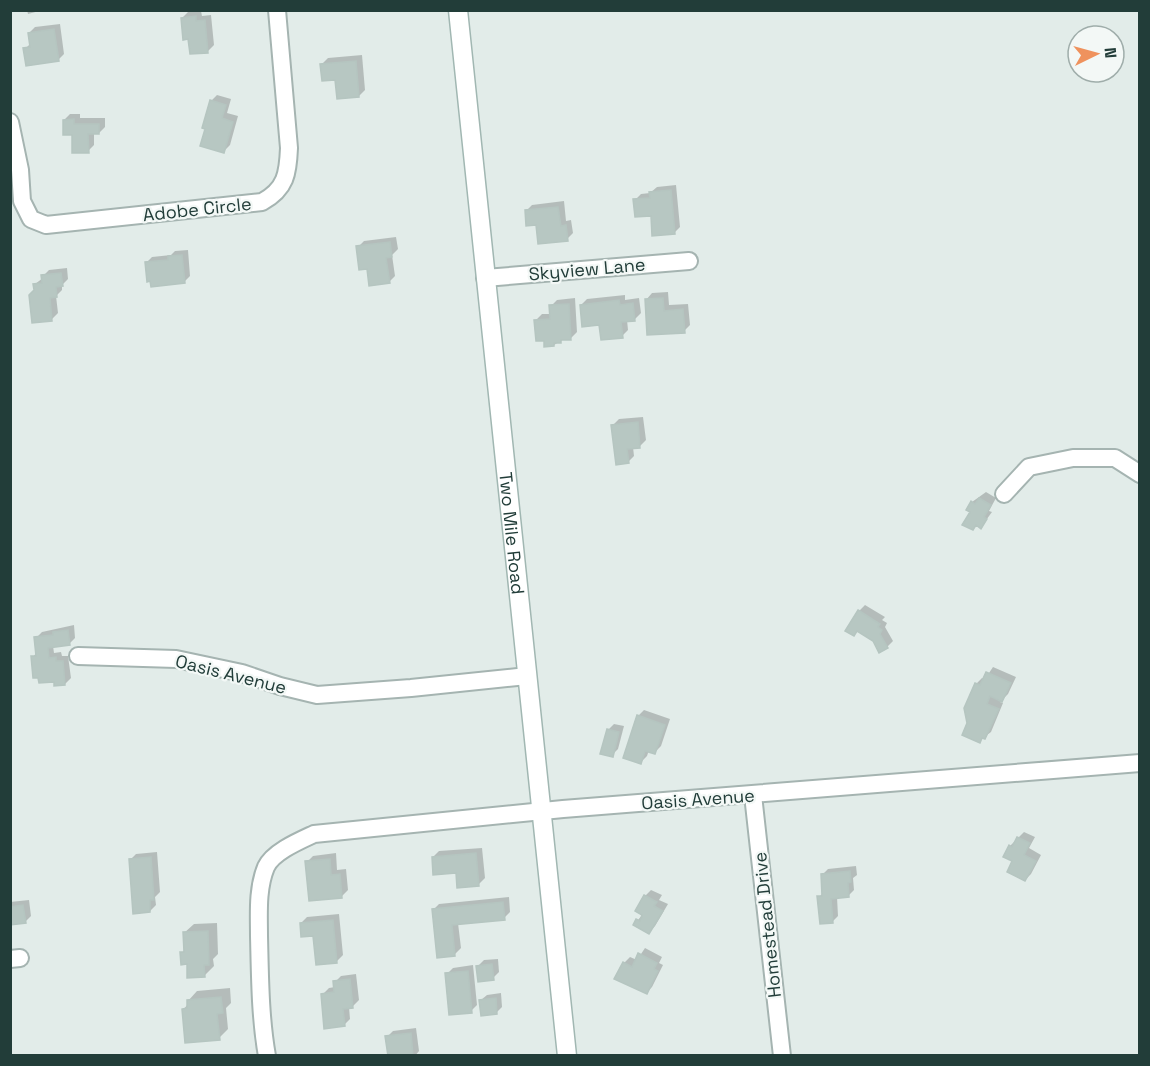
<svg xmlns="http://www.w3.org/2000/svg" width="1150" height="1066" font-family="'Space Grotesk',sans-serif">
<rect width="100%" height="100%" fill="#e2ece9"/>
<g fill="#0003">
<polygon points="27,10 43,10 28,14"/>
<polygon points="201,11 202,16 211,15 214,45 208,51 190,38 182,18 188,12"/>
<polygon points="60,24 64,54 58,60 25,49 31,43 29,33 35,27"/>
<polygon points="362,55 365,90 359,96 322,64 328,58"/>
<polygon points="217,95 231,99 227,113 238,116 230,145 224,151 211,101"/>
<polygon points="70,114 80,114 80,118 105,118 105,127 99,133 94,133 94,145 88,151 64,120"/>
<polygon points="676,185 680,227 674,233 635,200 641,194 650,193 657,187"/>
<polygon points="564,201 566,221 571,220 573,233 567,239 537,223 526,211 532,205"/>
<polygon points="396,237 398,249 392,255 395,276 389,282 368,268 358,247 364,241"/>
<polygon points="188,250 190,276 184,282 146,263 152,257 171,255 175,251"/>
<polygon points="67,268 68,279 62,285 62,290 56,296 58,313 52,319 35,290 35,284 43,278 43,276 49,270"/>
<polygon points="668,292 669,305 688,304 690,325 684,331 646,300 652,293"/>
<polygon points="625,295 625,300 639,298 641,313 635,319 627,320 628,330 622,336 601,323 581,305 587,299"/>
<polygon points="575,298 577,332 571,338 564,339 554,345 545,340 536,320 542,314 551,314 551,306 557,300"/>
<polygon points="643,417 646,440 640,446 633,447 634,456 628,462 613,425 619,419"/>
<polygon points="986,492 996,498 989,511 992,512 981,527 977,524 973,529 972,502"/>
<polygon points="865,605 885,617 882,620 887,623 885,627 893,641 887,647 859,611"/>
<polygon points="74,625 75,638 69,644 53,646 54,653 61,652 62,656 68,656 71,678 65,684 55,680 33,657 37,652 36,638 42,632"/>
<polygon points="993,667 1016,677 1008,694 1000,702 1003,703 991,732 979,741 969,724 976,684 982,678 985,679"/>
<polygon points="644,710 670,719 661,746 655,752 649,750 647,756 641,762 638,716"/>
<polygon points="614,724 624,726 618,749 612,755 608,730"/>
<polygon points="1024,832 1035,837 1029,848 1041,855 1031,874 1025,880 1014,861 1010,846"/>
<polygon points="482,848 485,878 479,884 433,857 439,851"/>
<polygon points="157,852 160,892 155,897 156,905 150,911 130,860 136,854"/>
<polygon points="336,853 337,870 346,869 348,890 342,896 307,862 313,856"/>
<polygon points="856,866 857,875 853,878 854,890 848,896 837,897 838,916 832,922 819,897 824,892 822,875 828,869"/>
<polygon points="651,890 662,895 659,900 668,904 655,926 649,932 638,920 643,914 637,911 645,896"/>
<polygon points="509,897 510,912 504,918 458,923 461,948 455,954 433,910 439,904"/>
<polygon points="29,900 31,916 25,922 10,923 10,902"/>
<polygon points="339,914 343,955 337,961 314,935 301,923 307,917"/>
<polygon points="217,923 218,954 213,959 214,966 204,976 182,953 185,949 184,933 194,924"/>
<polygon points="645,948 662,957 659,963 663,965 652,987 646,993 624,963 630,957 637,960"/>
<polygon points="498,959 499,972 493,978 478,966 484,960"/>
<polygon points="473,965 477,1005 471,1011 447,974 453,968"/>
<polygon points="356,974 359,1000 353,1006 349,1007 350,1019 344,1025 323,994 329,988 335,987 335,982 341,976"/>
<polygon points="230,988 231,1003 226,1008 228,1029 219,1038 183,1010 188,1004 188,1001 197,991"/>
<polygon points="501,993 502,1007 496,1013 481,1000 487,995"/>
<polygon points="416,1028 419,1051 415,1056 389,1056 387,1037 393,1031"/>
</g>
<g fill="#b7c7c2" stroke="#b5c5c0" stroke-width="1.5">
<polygon points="196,16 196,21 205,20 208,53 190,54 188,39 183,40 181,18"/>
<polygon points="54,29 59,61 26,66 23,48 30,47 28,33"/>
<polygon points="356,61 359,97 337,99 335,80 322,81 320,64"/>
<polygon points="210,100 226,105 222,118 233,122 224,153 200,146 205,129 202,128"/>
<polygon points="74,119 74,124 99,124 99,134 88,134 89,153 72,153 72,135 63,135 63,120"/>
<polygon points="671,190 675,234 652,236 651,216 635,217 633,199 650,198 649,192"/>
<polygon points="558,207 561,226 566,225 568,241 538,244 536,225 526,226 525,210"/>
<polygon points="390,242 392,257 386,258 390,283 369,286 367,269 359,270 356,246"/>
<polygon points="182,255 185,283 151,287 150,281 147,282 145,262 168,260 168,256"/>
<polygon points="61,273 63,286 56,287 57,297 50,298 52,321 32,323 29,295 34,290 33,284 42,283 41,275"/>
<polygon points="663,298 664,311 683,309 685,333 647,335 645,299"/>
<polygon points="619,300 620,305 633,303 635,321 621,322 623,338 601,340 599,325 582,327 580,305"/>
<polygon points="569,304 571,340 561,340 561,343 554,343 554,346 544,347 544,341 536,341 534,320 550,319 549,305"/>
<polygon points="638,422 640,448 627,449 629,463 616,465 611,425"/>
<polygon points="979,498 991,505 984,517 987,519 981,529 976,525 973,530 962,525 970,512 966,510 971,501 975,504"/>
<polygon points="858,610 880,624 878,627 882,630 880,634 888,648 879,653 873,641 857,631 854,636 845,631"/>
<polygon points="68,630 70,645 48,648 49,658 56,657 56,661 63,661 65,685 54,686 54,682 39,683 38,678 33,678 31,656 36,656 34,637 53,635 53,632"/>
<polygon points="986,672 1011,683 1002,702 990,696 987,704 999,709 985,739 982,738 980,743 962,735 967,723 964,708 975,683 980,685"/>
<polygon points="637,715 665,725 655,754 645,751 641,764 623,758"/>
<polygon points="607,729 619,732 613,757 600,754"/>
<polygon points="1017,837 1030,843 1024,855 1036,861 1025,881 1007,872 1012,861 1003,857 1009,845 1012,847"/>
<polygon points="476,853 479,886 457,888 456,873 433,875 432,857"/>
<polygon points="151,857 154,900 150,900 150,912 133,914 129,859"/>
<polygon points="330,859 331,875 340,874 342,898 309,901 305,861"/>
<polygon points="850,871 851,882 848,883 849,897 831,899 833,923 820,924 817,896 822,896 821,874"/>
<polygon points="644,895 657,902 654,906 663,911 649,934 633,925 636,919 640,921 642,915 635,911"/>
<polygon points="503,902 505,920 452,925 455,956 437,958 432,909"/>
<polygon points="23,905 26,923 10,925 10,907"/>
<polygon points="333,920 337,963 316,965 313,936 301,937 300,923"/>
<polygon points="208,931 209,965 204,965 205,977 187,978 187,964 181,965 180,952 184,952 183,932"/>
<polygon points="638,953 657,963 654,969 658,971 647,994 614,979 623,962 632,967"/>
<polygon points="492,964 494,980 478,982 476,966"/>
<polygon points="468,971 472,1013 449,1015 445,973"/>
<polygon points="350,979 353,1008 343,1009 345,1026 324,1029 321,994 334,992 333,981"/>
<polygon points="221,997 223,1013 217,1014 220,1040 185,1043 182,1009 187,1008 187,1000"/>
<polygon points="496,998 497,1014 481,1016 479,1000"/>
<polygon points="411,1033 413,1056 388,1056 385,1036"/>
</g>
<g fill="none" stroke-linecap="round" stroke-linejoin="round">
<g stroke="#a5b4b1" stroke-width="20">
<g id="street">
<path d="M10 122 20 170 22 201 31 219 46 225 262 202C286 189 288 173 289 148L277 10"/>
<polyline points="485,278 689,261"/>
<polyline points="1004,494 1029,467 1073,458 1115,458 1140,474"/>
<polyline points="78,656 176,659 242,673 280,686 317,695 411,688 527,676"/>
<polyline points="753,795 782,1056"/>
<polyline points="10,959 20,958"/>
<path d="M267 1056C260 1017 260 975 259 936 259 914 257 889 266 867 273 852 299 841 314 834L563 809 1140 763"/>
</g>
</g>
<g stroke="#a1b7b2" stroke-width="21">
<g id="secondary">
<path id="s1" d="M458 10 567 1056"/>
</g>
</g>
<use href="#street" stroke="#fff" stroke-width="16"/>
<use href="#secondary" stroke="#fff" stroke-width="18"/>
</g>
<g text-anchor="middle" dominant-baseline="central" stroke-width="4.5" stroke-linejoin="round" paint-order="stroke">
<g font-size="18" fill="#223d39" stroke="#f3f8f6">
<text transform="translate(197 209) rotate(-6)">Adobe Circle</text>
<text transform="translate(587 269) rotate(-5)">Skyview Lane</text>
<text stroke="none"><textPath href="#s1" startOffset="526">Two Mile Road</textPath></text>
<text transform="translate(231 674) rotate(14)">Oasis Avenue</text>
<text transform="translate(698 799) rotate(-4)">Oasis Avenue</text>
<text transform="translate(767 925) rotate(-96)">Homestead Drive</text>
</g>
</g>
<rect width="1150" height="1066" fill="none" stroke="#223d39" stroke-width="24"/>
<g transform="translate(1096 54) rotate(85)"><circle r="28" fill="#f3f8f6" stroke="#9fadaa" stroke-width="1.5"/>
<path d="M0-4.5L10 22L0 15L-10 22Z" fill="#ef925d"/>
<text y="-9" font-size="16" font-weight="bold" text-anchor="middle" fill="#223d39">N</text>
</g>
</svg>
